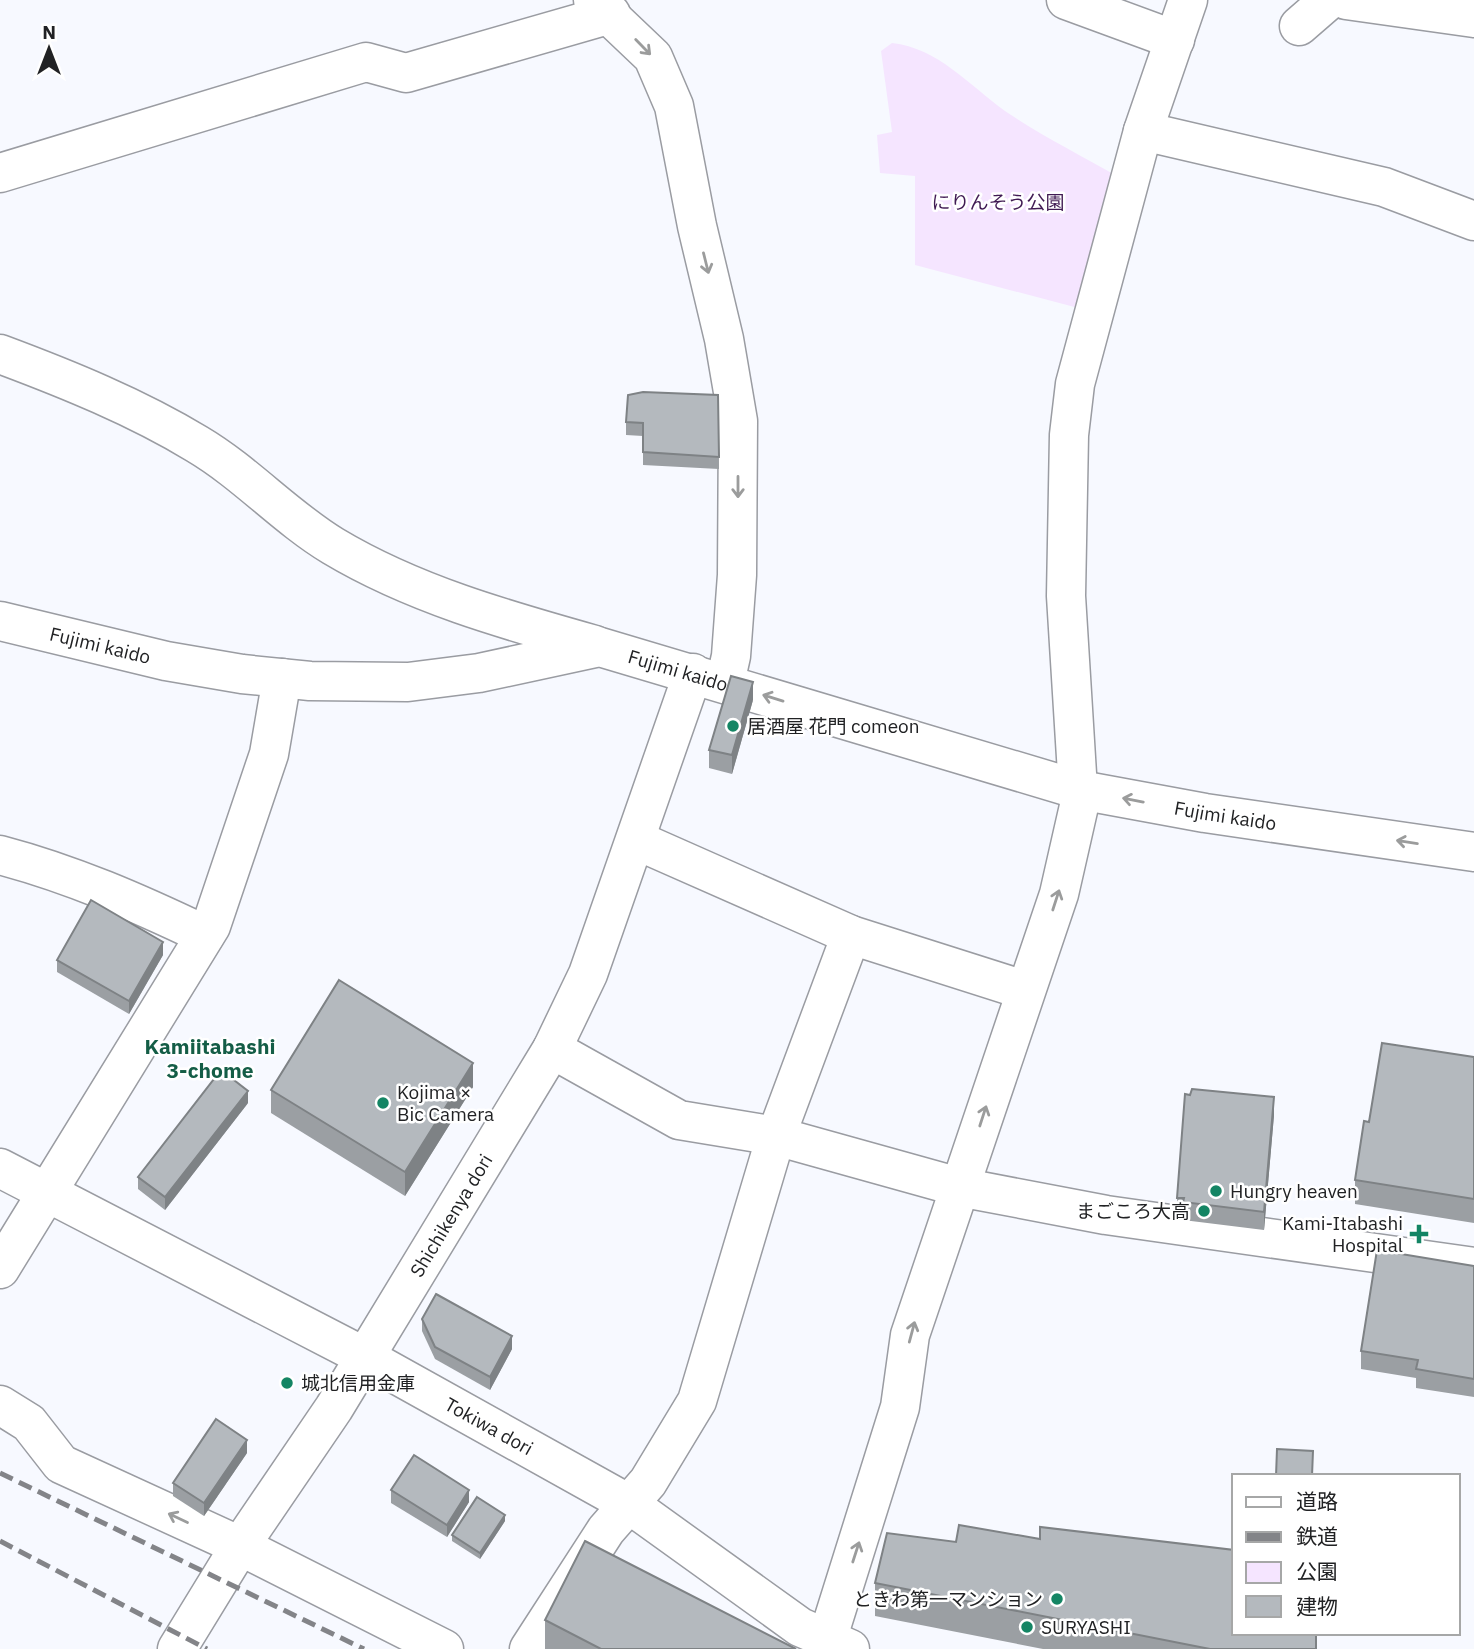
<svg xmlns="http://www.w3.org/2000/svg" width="1474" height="1649" font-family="'IBM Plex Sans','Noto Sans JP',sans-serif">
<rect width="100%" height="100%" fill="#f7f9ff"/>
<path fill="#f5e5ff" d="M892 43C938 48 969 85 1005 111 1040 135 1080 155 1117 176L1082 309 915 265V176L880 173 877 135 892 132 881 51Z"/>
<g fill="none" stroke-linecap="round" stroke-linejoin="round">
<g stroke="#9a9ca2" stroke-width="41">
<g id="minor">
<polyline points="593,0 653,57 674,106 697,226 724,339 738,421 737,575 731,656 725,683"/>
<polyline points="1066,0 1175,40"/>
<polyline points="1346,0 1474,18"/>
<polyline points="1299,26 1329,0"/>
<polyline points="1143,131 1384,187 1474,221"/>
<polyline points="0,173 366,62 406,73 611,14"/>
<path d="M0 354C67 379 136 407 197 444 246 473 285 517 333 546 413 594 506 620 595 645"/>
<path id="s1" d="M0 621 166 661 242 674 310 681 408 682 479 673 600 647 1080 790 1205 813 1474 852"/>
<polyline points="636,840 851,935 1024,990"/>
<path d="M0 855C72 874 138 903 205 935"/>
<polyline points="552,1049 679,1120 776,1136 959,1187 1106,1215 1474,1267"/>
<path id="s2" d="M0 1168 365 1357 629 1504 800 1627 850 1649"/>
<polyline points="0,1269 211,926 269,754 282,678"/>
<polyline points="0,1405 29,1423 61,1464 240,1546 444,1649"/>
<polyline points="827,1640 900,1407 910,1335 1059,894 1079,806 1066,596 1069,435 1075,384 1143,131 1188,0"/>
<path id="s3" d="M177 1649 240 1546 334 1408 552 1049 588 974 693 673"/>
<polyline points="529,1649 606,1530 648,1482 697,1401 776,1136 851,935"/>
</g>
</g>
<use href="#minor" stroke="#fff" stroke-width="38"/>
<g stroke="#838488" stroke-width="5" stroke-dasharray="14 7" stroke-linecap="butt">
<polyline points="0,1473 364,1649"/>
<polyline points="0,1541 207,1649"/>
</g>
</g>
<g fill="#9b9fa3">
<polygon points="718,395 719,469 643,465 643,436 626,435 626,422"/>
<polygon points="753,700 732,774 709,768 709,750"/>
<polygon points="163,955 129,1014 57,972 57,960"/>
<polygon points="1474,1057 1474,1223 1355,1204 1355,1180 1369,1122"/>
<polygon points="473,1087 405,1196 271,1113 271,1090"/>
<polygon points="248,1103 165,1210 138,1189 138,1177"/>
<polygon points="1274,1115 1264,1230 1183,1220 1183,1217 1177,1216 1177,1198"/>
<polygon points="1474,1266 1474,1397 1416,1388 1416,1378 1361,1369 1361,1351"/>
<polygon points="422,1319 512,1349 490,1390 435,1359 422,1331"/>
<polygon points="247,1453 204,1516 173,1496 173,1483"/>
<polygon points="391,1490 469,1502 447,1537 391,1503"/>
<polygon points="505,1521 480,1559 452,1541 452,1535"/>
<polygon points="875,1583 1316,1649 1043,1649 875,1616"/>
<polygon points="545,1620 796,1649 545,1649"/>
</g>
<g fill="#7e8285">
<polygon points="753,682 753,700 732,774 732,755"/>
<polygon points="163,942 163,955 129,1014 129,1001"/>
<polygon points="473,1063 473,1087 405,1196 405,1172"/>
<polygon points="248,1091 248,1103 165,1210 165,1197"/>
<polygon points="1274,1097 1274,1115 1264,1230 1264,1212"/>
<polygon points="512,1336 512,1349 490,1390 490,1377"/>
<polygon points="247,1440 247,1453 204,1516 204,1503"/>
<polygon points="469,1490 469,1502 447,1537 447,1525"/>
<polygon points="505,1515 505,1521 480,1559 480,1553"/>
</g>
<g fill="#b4b9be" stroke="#7e8285" stroke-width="2">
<polygon points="643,392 718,395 719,457 643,452 643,423 626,422 628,395"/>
<polygon points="731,676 753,682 732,755 709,750"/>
<polygon points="91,900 163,942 129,1001 57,960"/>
<polygon points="339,980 473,1063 405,1172 271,1090"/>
<polygon points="1382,1043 1474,1057 1474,1199 1355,1180 1364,1121 1369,1122"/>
<polygon points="221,1070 248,1091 165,1197 138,1177"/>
<polygon points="1192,1089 1274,1097 1264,1212 1183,1202 1184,1198 1177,1198 1185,1094 1190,1095"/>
<polygon points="1377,1250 1474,1266 1474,1379 1416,1369 1418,1360 1361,1351"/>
<polygon points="436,1294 512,1336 490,1377 435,1347 422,1319"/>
<polygon points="216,1419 247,1440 204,1503 173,1483"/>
<polygon points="1277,1449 1313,1451 1312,1476 1276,1476"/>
<polygon points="414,1455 469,1490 447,1525 391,1490"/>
<polygon points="477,1497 505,1515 480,1553 452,1535"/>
<polygon points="959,1525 1040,1539 1040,1527 1234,1550 1234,1633 1316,1633 1316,1649 1210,1649 875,1583 887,1533 956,1542"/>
<polygon points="585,1541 796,1649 601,1649 545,1620"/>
</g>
<defs><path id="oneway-shaft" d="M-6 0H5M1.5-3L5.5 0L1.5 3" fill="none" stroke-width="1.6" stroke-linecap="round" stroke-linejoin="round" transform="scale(1.75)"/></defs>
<g stroke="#9b9c9c">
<use href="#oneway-shaft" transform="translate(643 47) rotate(46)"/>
<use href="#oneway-shaft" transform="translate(706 263) rotate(76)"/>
<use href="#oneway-shaft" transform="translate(738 487) rotate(90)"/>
<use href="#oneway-shaft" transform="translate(773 698) rotate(-163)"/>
<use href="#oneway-shaft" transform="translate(1133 800) rotate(-169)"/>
<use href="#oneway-shaft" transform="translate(1407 842) rotate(-171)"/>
<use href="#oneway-shaft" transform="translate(1056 900) rotate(-72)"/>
<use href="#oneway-shaft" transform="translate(983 1116) rotate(-72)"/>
<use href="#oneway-shaft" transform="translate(912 1332) rotate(-75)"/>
<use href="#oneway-shaft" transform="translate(178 1518) rotate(-155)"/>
<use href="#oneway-shaft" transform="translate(856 1552) rotate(-72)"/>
</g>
<g fill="#148564" stroke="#fff" stroke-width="2.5">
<circle cx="733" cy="726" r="7"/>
<circle cx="383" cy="1103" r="7"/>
<circle cx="1216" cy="1191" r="7"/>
<circle cx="1204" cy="1211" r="7"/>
<path d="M1415.5 1223.5h7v7h7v7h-7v7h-7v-7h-7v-7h7z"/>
<circle cx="287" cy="1383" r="7"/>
<circle cx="1057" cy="1599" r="7"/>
<circle cx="1027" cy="1627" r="7"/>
</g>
<g text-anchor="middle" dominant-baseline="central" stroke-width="5" stroke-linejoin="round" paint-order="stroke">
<g font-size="19" fill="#401a53" stroke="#fff">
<text x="998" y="202">にりんそう公園</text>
</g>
<g font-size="19" fill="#212224" stroke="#fff">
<text stroke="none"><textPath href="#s1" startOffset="103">Fujimi kaido</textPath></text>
<text stroke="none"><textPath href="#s1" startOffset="691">Fujimi kaido</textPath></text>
<text stroke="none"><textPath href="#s1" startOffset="1258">Fujimi kaido</textPath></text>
<text stroke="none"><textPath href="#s3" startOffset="513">Shichikenya dori</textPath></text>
<text stroke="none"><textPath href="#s2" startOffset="553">Tokiwa dori</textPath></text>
</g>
<g font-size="19" fill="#212224" stroke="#fff" text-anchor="start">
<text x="747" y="726">居酒屋 花門 comeon</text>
<text x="397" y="1092">Kojima ×<tspan x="397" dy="22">Bic Camera</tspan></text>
<text x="1230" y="1191">Hungry heaven</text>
<text x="1190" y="1211" text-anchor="end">まごころ大高</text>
<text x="1403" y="1223" text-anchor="end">Kami-Itabashi<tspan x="1403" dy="22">Hospital</tspan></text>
<text x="301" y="1383">城北信用金庫</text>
<text x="1043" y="1599" text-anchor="end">ときわ第一マンション</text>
<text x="1041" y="1627">SURYASHI</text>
</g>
<g font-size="21" font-weight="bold" fill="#145d46" stroke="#fff">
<text x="210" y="1046">Kamiitabashi<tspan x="210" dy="24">3-chome</tspan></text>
</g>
</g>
<rect x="1232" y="1474" width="228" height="161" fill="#ffffff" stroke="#a6a7a7" stroke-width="2"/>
<rect x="1246" y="1497" width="35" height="10" fill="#ffffff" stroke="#a6a7a7" stroke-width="2"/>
<text x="1296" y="1509" font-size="21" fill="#212224">道路</text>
<rect x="1246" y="1532" width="35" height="10" fill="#838488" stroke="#a6a7a7" stroke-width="2"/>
<text x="1296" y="1544" font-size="21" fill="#212224">鉄道</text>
<rect x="1246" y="1562" width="35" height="21" fill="#f5e5ff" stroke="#a6a7a7" stroke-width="2"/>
<text x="1296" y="1579" font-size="21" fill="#212224">公園</text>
<rect x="1246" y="1596" width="35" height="21" fill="#b4b9be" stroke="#a6a7a7" stroke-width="2"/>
<text x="1296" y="1614" font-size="21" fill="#212224">建物</text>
<g transform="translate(49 49)" stroke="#ffffff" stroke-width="5" paint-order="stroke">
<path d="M0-5L12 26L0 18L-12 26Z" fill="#212224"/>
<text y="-10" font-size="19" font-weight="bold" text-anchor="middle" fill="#212224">N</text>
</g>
</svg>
